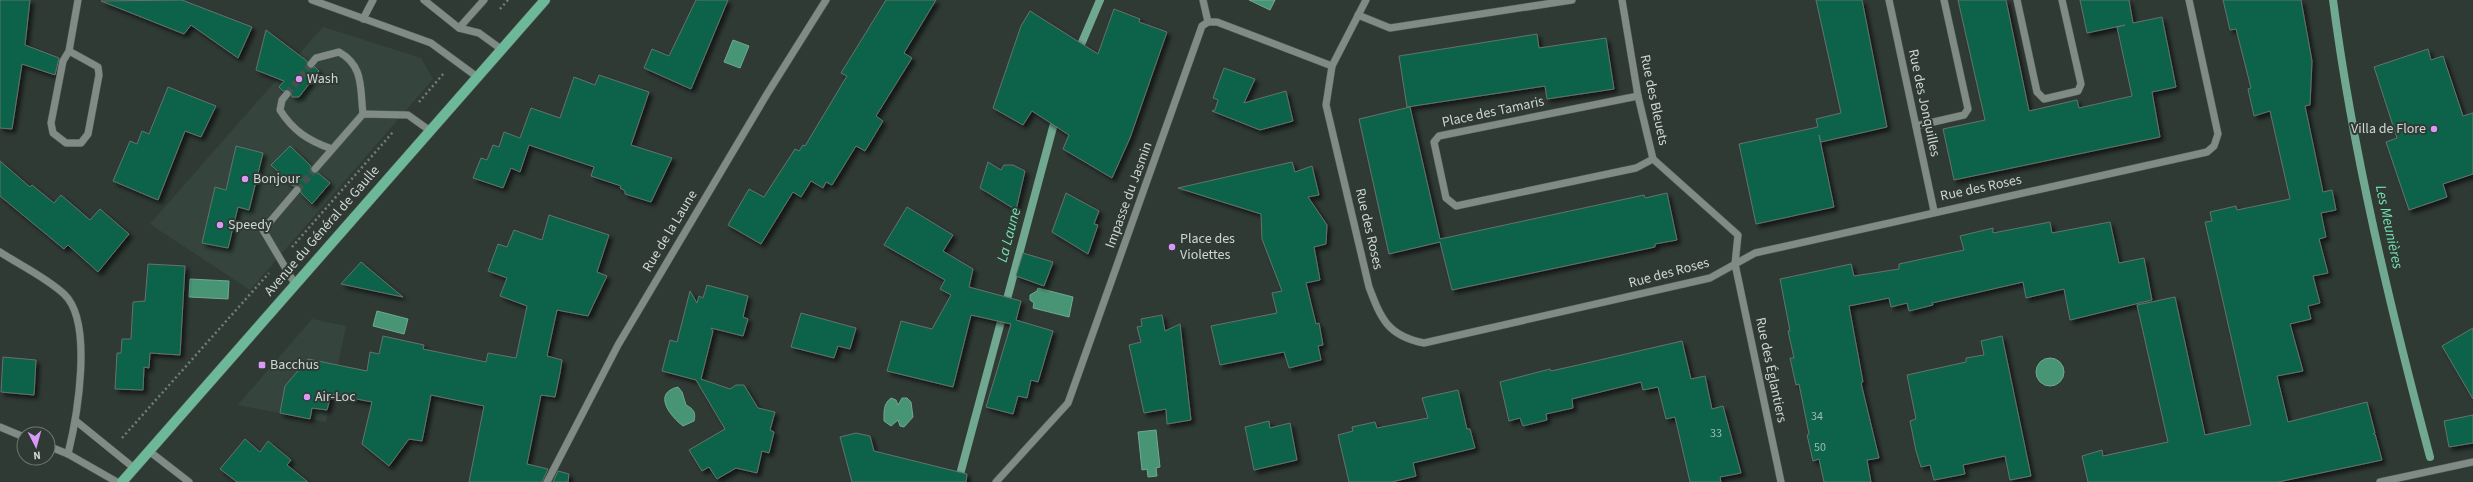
<svg xmlns="http://www.w3.org/2000/svg" width="2473" height="482" font-family="'Source Sans 3',sans-serif">
<defs>
<filter id="shadow"><feDropShadow dx="3.5" dy="3.5" stdDeviation="2" flood-color="#0009"/></filter>
</defs>
<rect width="100%" height="100%" fill="#303a35"/>
<g fill="#35453d">
<polygon points="323,27 421,58 433,79 250,290 150,224"/>
<polygon points="312,319 346,326 326,422 238,405"/>
</g>
<g fill="#489575" stroke="#71a891">
<polygon points="1249,0 1275,0 1270,10"/>
<polygon points="733,40 749,46 740,68 724,62"/>
<polygon points="190,279 229,281 228,299 189,297"/>
<polygon points="1038,288 1073,297 1069,317 1033,308 1034,303 1030,300 1030,295 1037,291"/>
<polygon points="377,311 408,319 404,334 373,326"/>
<circle cx="2050" cy="372" r="14"/>
<path d="M678 387 682 392 686 405C694 409 696 413 694 421L683 426C670 416 652 393 678 387Z"/>
<path d="M891 398 896 400 898 405 902 398H907L911 402 913 417 904 427 900 426 898 420 891 426 884 421C884 412 883 404 891 398Z"/>
<polygon points="1156,430 1160,467 1156,468 1157,476 1148,477 1147,469 1142,470 1138,432"/>
</g>
<g fill="none" stroke-linecap="round" stroke-linejoin="round">
<g stroke="#71a891" stroke-width="8">
<path d="M2333 0C2353 154 2390 307 2430 457"/>
<polyline points="1077,54 1100,0"/>
<polyline points="958,482 1056,116"/>
</g>
</g>
<g fill="#0b6448" stroke="#67716c" filter="url(#shadow)">
<polygon points="0,0 30,0 25,45 59,58 55,75 22,64 12,129 0,128"/>
<polygon points="182,0 252,27 238,58 191,25 184,34 101,1"/>
<polygon points="696,0 728,0 691,89 644,68 652,49 669,56"/>
<polygon points="886,0 936,0 904,53 912,58 876,116 883,121 865,151 856,146 832,185 826,182 823,188 811,181 801,197 793,192 761,244 728,225 749,189 764,197 795,149 799,151 803,145 805,146 847,76 841,73"/>
<polygon points="1816,0 1862,0 1887,127 1821,142 1819,135 1834,207 1756,224 1739,144 1818,127 1816,119 1841,113"/>
<polygon points="1958,0 2006,0 2029,111 2077,100 2079,108 2132,96 2117,27 2125,25 2087,33 2080,0 2129,0 2133,23 2162,17 2176,87 2152,92 2160,137 1954,180 1943,129 1985,120"/>
<polygon points="2223,0 2301,0 2312,61 2310,105 2305,106 2323,192 2332,190 2336,210 2321,213 2326,237 2319,239 2328,273 2313,276 2320,303 2308,306 2311,319 2290,324 2303,371 2277,376 2288,422 2367,402 2375,433 2373,434 2375,434 2382,460 2278,482 2088,482 2082,456 2102,450 2103,456 2168,442 2137,305 2175,297 2205,435 2251,425 2205,222 2212,221 2210,212 2236,206 2237,210 2290,199 2270,111 2254,116 2248,89 2251,88 2236,29 2230,30"/>
<polygon points="1114,9 1140,19 1139,22 1167,32 1130,138 1112,178 1063,149 1069,135 1032,111 1023,125 993,108 1021,26 1030,11 1098,54"/>
<polygon points="266,30 307,61 308,68 315,67 319,71 299,97 292,97 290,90 283,91 279,87 284,81 256,70"/>
<polygon points="1537,34 1539,48 1606,38 1614,89 1547,99 1545,86 1407,107 1399,56"/>
<polygon points="2428,49 2431,60 2443,56 2463,116 2473,113 2473,174 2443,184 2447,197 2409,210 2386,142 2397,138 2374,67"/>
<polygon points="1224,68 1255,79 1244,103 1286,91 1293,121 1260,130 1212,111 1215,110 1218,100 1213,98"/>
<polygon points="599,75 649,92 631,145 672,158 651,202 625,194 625,191 620,188 621,186 591,176 594,167 529,145 520,172 511,168 503,188 473,178 481,158 487,160 493,145 499,147 504,132 520,138 531,108 560,118 574,77 595,85"/>
<polygon points="168,87 216,106 201,137 185,131 158,200 113,181 130,141 137,144 142,131 149,134"/>
<polygon points="1410,107 1440,239 1644,195 1645,198 1667,193 1677,240 1655,244 1655,247 1452,290 1440,242 1389,254 1359,119"/>
<polygon points="236,146 263,153 249,210 238,207 228,248 202,243 215,187 226,190"/>
<polygon points="290,146 311,166 311,172 318,173 330,183 312,204 301,193 300,186 293,186 271,165"/>
<polygon points="0,161 30,187 32,185 54,203 61,195 90,220 100,209 129,234 98,272 68,245 64,249 0,196"/>
<polygon points="988,162 1001,170 1004,165 1013,165 1025,171 1016,210 980,188"/>
<polygon points="1292,162 1295,172 1312,166 1319,195 1308,197 1327,225 1326,244 1314,247 1320,280 1306,283 1316,324 1319,323 1323,345 1318,346 1321,360 1289,368 1284,352 1220,365 1211,326 1277,313 1272,293 1282,291 1262,239 1261,214 1178,188"/>
<polygon points="1066,193 1099,211 1094,224 1098,225 1088,254 1052,232"/>
<polygon points="907,207 953,235 943,251 973,269 969,287 1021,301 1016,320 1053,331 1038,382 1031,380 1027,398 1018,396 1013,414 986,407 1011,324 971,315 953,387 887,371 901,321 932,329 951,295 940,289 945,280 884,245"/>
<polygon points="549,215 609,235 597,272 607,276 588,316 557,310 547,356 562,360 560,373 555,397 541,395 527,464 548,469 542,482 469,482 484,406 431,395 422,441 409,439 389,466 362,444 372,402 331,394 327,410 312,408 310,419 280,413 285,386 308,359 367,371 370,352 379,354 383,336 424,345 423,349 486,362 488,353 516,358 527,306 500,296 507,278 488,271 498,244 507,247 514,230 542,240"/>
<polygon points="2050,222 2052,233 2110,222 2119,263 2144,258 2152,300 2070,320 2064,289 2026,298 2023,282 1932,303 1933,305 1909,311 1907,303 1891,307 1889,298 1849,306 1863,382 1861,383 1879,458 1867,460 1871,482 1824,482 1819,459 1813,461 1807,435 1809,434 1799,384 1796,385 1790,358 1794,358 1788,331 1790,331 1780,279 1851,264 1854,276 1899,269 1899,264 1964,250 1960,236 1993,228 1993,233"/>
<polygon points="1023,253 1053,262 1044,286 1016,276"/>
<polygon points="361,262 403,297 341,284"/>
<polygon points="148,264 185,266 180,355 150,353 149,368 144,367 143,390 115,389 117,353 121,353 122,339 131,339 133,302 145,301"/>
<polygon points="707,285 748,296 743,317 748,319 743,336 711,328 713,331 701,379 730,389 736,385 744,385 758,408 775,412 770,430 774,432 769,453 762,451 757,473 736,468 717,479 709,467 702,471 689,450 725,429 696,380 662,371 670,340 677,342 690,291 697,303 699,296 703,298"/>
<polygon points="801,313 856,328 850,349 838,346 834,358 791,347"/>
<polygon points="1162,315 1165,331 1180,324 1191,420 1167,424 1166,409 1144,413 1129,345 1141,342 1137,327 1142,326 1141,319"/>
<polygon points="2473,328 2473,399 2442,346"/>
<polygon points="2002,336 2031,476 2010,480 2005,456 1963,465 1965,474 1934,480 1930,465 1921,467 1916,451 1910,421 1916,419 1907,375 1966,362 1966,358 1984,355 1981,341"/>
<polygon points="1682,341 1691,379 1705,376 1712,409 1723,406 1741,473 1720,477 1721,482 1690,482 1675,417 1666,419 1658,387 1643,390 1641,382 1572,399 1573,408 1546,414 1547,420 1523,426 1520,418 1509,421 1500,382 1550,369 1551,371 1578,365"/>
<polygon points="3,357 36,360 34,395 1,392"/>
<polygon points="1458,390 1467,429 1470,429 1475,448 1413,463 1416,476 1392,482 1349,482 1338,435 1353,431 1352,427 1375,422 1377,428 1428,418 1422,398"/>
<polygon points="2473,415 2473,443 2449,447 2444,421"/>
<polygon points="1269,421 1270,428 1290,423 1297,460 1254,470 1245,427"/>
<polygon points="856,433 870,436 874,451 967,474 966,482 852,482 840,437"/>
<polygon points="245,439 260,452 268,441 291,460 287,465 308,482 237,482 220,469"/>
<polygon points="558,471 569,474 568,482 553,482"/>
</g>
<g fill="none" stroke-linecap="round" stroke-linejoin="round">
<g stroke="#48514d" stroke-width="7" stroke-dasharray="7 3.5" stroke-linecap="butt">
<polyline points="287,94 311,64"/>
<polyline points="297,190 315,169"/>
</g>
<g stroke="#4f5754" stroke-width="8">
<g id="minor">
<polyline points="312,0 431,43 476,76"/>
<polyline points="424,0 459,28 479,33 501,49"/>
<polyline points="1203,0 1208,22"/>
<path d="M1366 0 1332 66 1326 105 1369 287C1381 319 1388 336 1424 343L1710 278 1755 253 2207 152 2214 146 2218 134 2189 0"/>
<polyline points="1622,0 1638,96 1653,159 1738,235 1735,264 1781,482"/>
<polyline points="1889,0 1934,211"/>
<polyline points="2017,0 2037,92 2044,99 2078,91 2081,84 2062,0"/>
<polyline points="1358,15 1390,28 1572,0"/>
<polyline points="363,19 373,0"/>
<polyline points="459,28 484,0"/>
<polyline points="69,51 98,67 99,75 88,134 81,143 66,143 53,133 51,123 63,61 69,51 78,0"/>
<path d="M311 64 316 58 339 52C364 66 360 88 363 114"/>
<path d="M287 94 282 100 280 110C293 131 309 141 332 149"/>
<polyline points="1638,96 1439,136 1434,142 1446,198 1456,206 1636,168 1653,159"/>
<polyline points="1916,126 1964,115 1968,109 1944,0"/>
<polyline points="315,169 363,114 408,115 429,130"/>
<path d="M0 252C20 265 47 278 64 294 94 322 77 417 68 454"/>
<polyline points="295,284 263,230 297,190"/>
<polyline points="76,421 134,468"/>
<polyline points="0,427 24,437"/>
<polyline points="48,446 68,454 117,482"/>
<polyline points="149,451 189,482"/>
<polyline points="547,482 618,345 767,94 826,0"/>
<polyline points="996,482 1068,403 1202,26 1208,22 1217,22 1332,66"/>
<polyline points="2380,482 2473,462"/>
</g>
</g>
<g stroke="#4f5754" stroke-width="11">
<polyline id="major" points="122,482 545,0"/>
</g>
<g stroke="#757e79" stroke-width="2.5" stroke-dasharray="2 3" stroke-linecap="butt">
<polyline points="500,9 508,0"/>
<polyline points="419,102 444,73"/>
<polyline points="292,247 393,132"/>
<polyline points="122,438 269,273"/>
</g>
<use href="#minor" stroke="#808b85" stroke-width="7"/>
<use href="#major" stroke="#6cb899" stroke-width="10"/>
</g>
<g fill="#d99af7" stroke="#303a35" stroke-width="1.5">
<circle cx="299" cy="79" r="4"/>
<circle cx="2434" cy="129" r="4"/>
<circle cx="245" cy="179" r="4"/>
<circle cx="220" cy="225" r="4"/>
<circle cx="1172" cy="247" r="4"/>
<rect x="258" y="361" width="8" height="8" rx="2"/>
<circle cx="307" cy="397" r="4"/>
</g>
<g text-anchor="middle" dominant-baseline="central" stroke-width="4" stroke-linejoin="round" paint-order="stroke">
<g font-size="12" fill="#9fbab0">
<text x="1817" y="416">34</text>
<text x="1716" y="433">33</text>
<text x="1820" y="447">50</text>
</g>
<g font-size="14" fill="#d0d6d3" stroke="#303a35" text-anchor="start">
<text x="307" y="79">Wash</text>
<text x="2426" y="129" text-anchor="end">Villa de Flore</text>
<text x="253" y="179">Bonjour</text>
<text x="228" y="225">Speedy</text>
<text x="1180" y="239">Place des<tspan x="1180" dy="16">Violettes</tspan></text>
<text x="270" y="365">Bacchus</text>
<text x="315" y="397">Air-Loc</text>
</g>
<g font-size="14" fill="#d0d6d3" stroke="#303a35">
<text transform="translate(1654 100) rotate(78)">Rue des Bleuets</text>
<text transform="translate(1924 103) rotate(78)">Rue des Jonquilles</text>
<text transform="translate(1493 112) rotate(-12)">Place des Tamaris</text>
<text transform="translate(1981 188) rotate(-12)">Rue des Roses</text>
<text transform="translate(1129 195) rotate(-70)">Impasse du Jasmin</text>
<text transform="translate(1369 229) rotate(77)">Rue des Roses</text>
<text transform="translate(322 231) rotate(-49)">Avenue du Général de Gaulle</text>
<text transform="translate(670 231) rotate(-59)">Rue de la Laune</text>
<text transform="translate(1669 273) rotate(-15)">Rue des Roses</text>
<text transform="translate(1771 370) rotate(78)">Rue des Églantiers</text>
</g>
<g font-size="15" font-style="italic" fill="#74e1b4" stroke="#303a35">
<text transform="translate(2389 227) rotate(78)">Les Meunières</text>
<text transform="translate(1009 235) rotate(-75)">La Laune</text>
</g>
</g>
<g transform="translate(36 446) rotate(174)"><circle r="19" fill="#303a35" stroke="#707874"/>
<path d="M0-3L7 15L0 10L-7 15Z" fill="#d99af7"/>
<text y="-6" font-size="11" font-weight="bold" text-anchor="middle" fill="#d0d6d3">N</text>
</g>
</svg>
